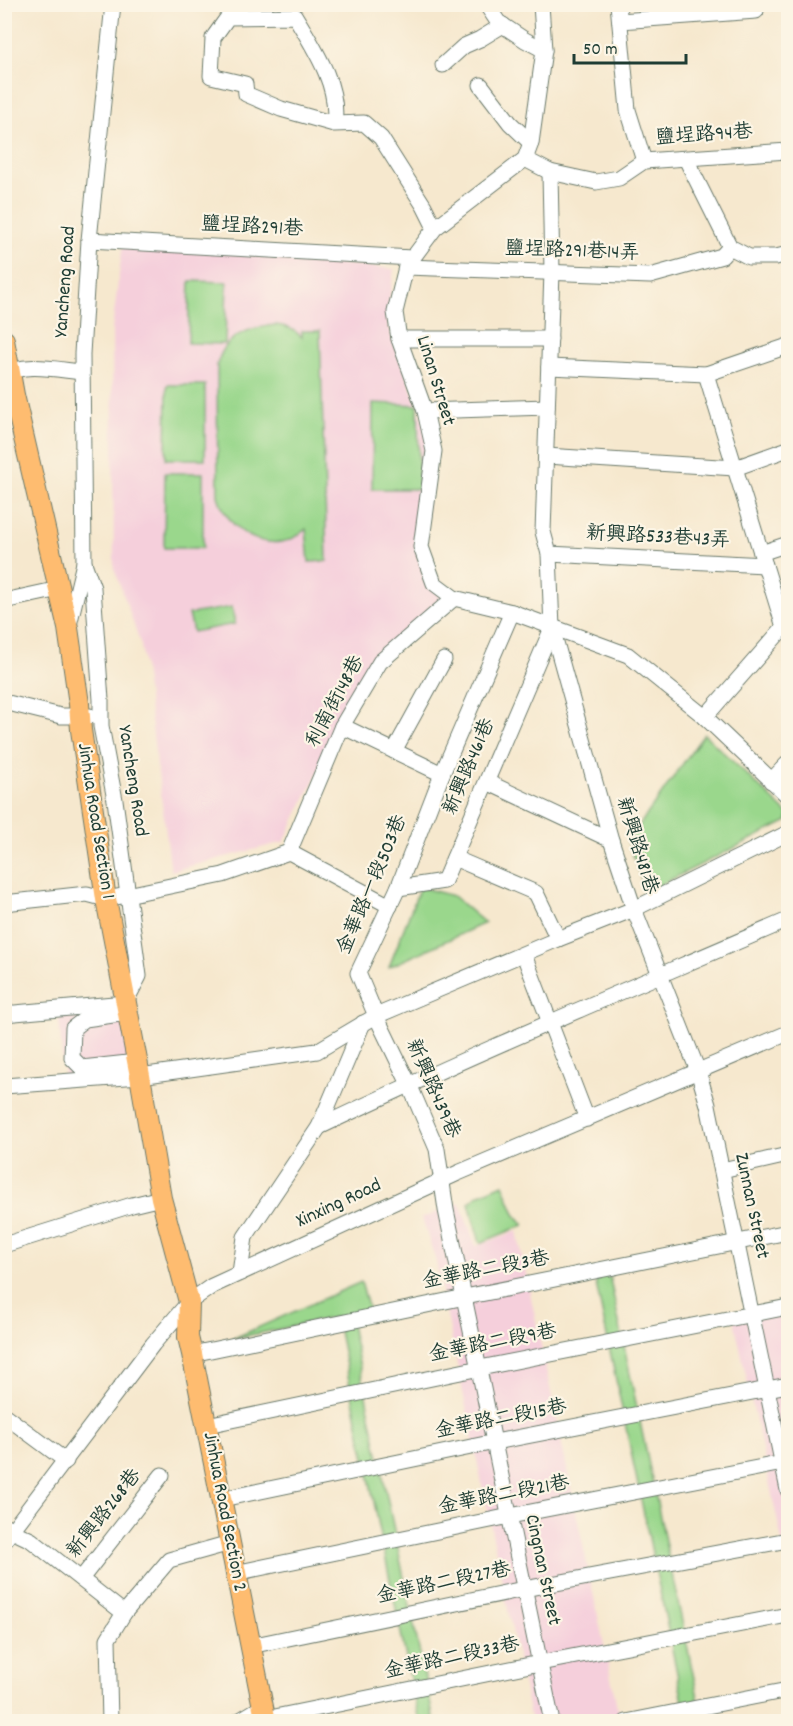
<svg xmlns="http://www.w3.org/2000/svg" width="793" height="1726" font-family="Dekko,'LXGW WenKai TC',sans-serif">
<rect width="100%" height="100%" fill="#fcf5e5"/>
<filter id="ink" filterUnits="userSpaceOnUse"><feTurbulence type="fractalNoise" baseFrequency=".0167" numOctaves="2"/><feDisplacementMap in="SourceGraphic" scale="12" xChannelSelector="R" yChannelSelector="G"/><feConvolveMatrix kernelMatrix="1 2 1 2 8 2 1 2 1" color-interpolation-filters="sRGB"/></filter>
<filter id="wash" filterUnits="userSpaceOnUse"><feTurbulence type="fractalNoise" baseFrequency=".008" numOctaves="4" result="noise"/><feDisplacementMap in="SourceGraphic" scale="24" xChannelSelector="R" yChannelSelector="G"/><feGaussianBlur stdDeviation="1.35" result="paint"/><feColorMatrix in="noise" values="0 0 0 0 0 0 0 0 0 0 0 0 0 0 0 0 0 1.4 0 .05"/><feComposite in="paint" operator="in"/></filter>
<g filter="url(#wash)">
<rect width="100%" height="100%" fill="#f6e8ce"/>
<g fill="#f5cfdb">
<polygon points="123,243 394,269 389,301 388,328 399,353 430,442 425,558 453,599 373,658 284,842 171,871 141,645 114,568 112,330"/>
<polygon points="123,1005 134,1070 64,1076 58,1012"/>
<polygon points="460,1203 476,1246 517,1231 620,1721 531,1721 436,1262 422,1218"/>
<polygon points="788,1308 788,1569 734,1320"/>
</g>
<g fill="#9ad78c" stroke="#5c8a60" stroke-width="1.5">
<polygon points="190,281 227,282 225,344 188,343"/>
<path d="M275 325C287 326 294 329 302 337V331H320L327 561 309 562 306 529C299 535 291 541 281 542 251 546 226 524 218 496L217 365C225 335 247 328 275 325Z"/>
<polygon points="167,385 205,385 205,459 166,459"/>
<polygon points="373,403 418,405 419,489 372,489"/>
<polygon points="165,473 203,473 203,548 164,548"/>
<polygon points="232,607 235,624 193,632 189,614"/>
<polygon points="704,734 788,814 788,821 646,892 628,841"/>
<polygon points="420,887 453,896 485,923 389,967"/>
<polygon points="503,1184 515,1214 524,1225 480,1243 469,1203 478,1195"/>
<polygon points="608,1270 703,1721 687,1721 594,1274"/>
<polygon points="361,1282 369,1310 349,1315 434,1721 419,1721 336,1317 232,1339"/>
</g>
</g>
<g filter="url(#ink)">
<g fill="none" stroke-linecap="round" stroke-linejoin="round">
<g stroke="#6a796a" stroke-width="17">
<g id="minor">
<polyline points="486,4 498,22 525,40 544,50"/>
<polyline points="541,4 544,50 531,143 525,159 435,228 406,267 395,312 399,339 425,411 434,451 421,547 434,583 454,598 512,612 628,655 705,717 788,796"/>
<polyline points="618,4 628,110 644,161"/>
<polyline points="620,21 756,11"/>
<polyline points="443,65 464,46 480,39 503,25"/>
<polyline points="481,85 510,123 531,143"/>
<path d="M334 124C340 86 314 48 295 16L228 17 213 38 211 76 245 84 246 94 281 109 334 124 364 123 381 138 424 206 435 228"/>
<polyline points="525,159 550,172 596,182 619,178 644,161 788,151"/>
<polyline points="686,159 730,247 749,257 776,257 788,254"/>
<polyline points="550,172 552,272 543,532 549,554 552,628 611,840 634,909 698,1071 708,1105 788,1490"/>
<polyline points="89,240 412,258"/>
<polyline points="406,267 650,276 722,256 730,247"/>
<polyline points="399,339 550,339"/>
<polyline points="549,367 706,374 788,346"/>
<polyline points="706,374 784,627"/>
<path d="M4 376C22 361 59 370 81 372"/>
<polyline points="425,411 547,407"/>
<polyline points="546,456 735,468 788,449"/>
<polyline points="761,553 788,544"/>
<polyline points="549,554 765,565"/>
<polyline points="4,601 59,589"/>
<polyline points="69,625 84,563 82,354 89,240 113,4"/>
<polyline points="4,702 61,716 90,716"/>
<polyline points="705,717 784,627 788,625"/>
<polyline points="342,726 442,774"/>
<polyline points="394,751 444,660"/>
<polyline points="771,781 788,763"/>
<polyline points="487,782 611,840"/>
<polyline points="289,852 342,726 380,662 454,598"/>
<polyline points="454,858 536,893 558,939"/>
<polyline points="398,888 444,881 552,628"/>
<polyline points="4,903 87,894 106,899 127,895 223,875 289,852 390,906"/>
<polyline points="524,955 587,1119"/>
<polyline points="127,1013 85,1019 73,1028 72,1058 82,1068 137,1062"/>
<polyline points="4,1014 125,1003 139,976 115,800 101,726 101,700 93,588 84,563"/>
<polyline points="4,1086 140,1076 317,1051 376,1016 358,973 398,888 442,774 512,612"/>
<path d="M319 1127C474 1053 631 988 788 920"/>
<polyline points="722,1170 788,1155"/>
<polyline points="4,1245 132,1205 161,1198"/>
<polyline points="240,1273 245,1237 319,1127 363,1023"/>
<polyline points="192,1354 465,1297 788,1232"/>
<polyline points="4,1415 66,1461"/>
<polyline points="207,1425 480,1368 788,1307"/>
<polyline points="222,1499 495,1442 788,1385"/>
<polyline points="6,1526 12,1531 31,1540 124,1613"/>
<polyline points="4,1541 153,1344 189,1302 212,1286 458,1173 788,1033"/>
<polyline points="235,1573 510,1516 783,1463"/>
<polyline points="81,1579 162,1475"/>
<polyline points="250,1646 524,1589 788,1540"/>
<polyline points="265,1719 540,1663 788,1615"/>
<polyline points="110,1722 108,1639 124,1613 169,1560 230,1543"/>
<polyline points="237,1722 262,1707"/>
<polyline points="552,1722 446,1210 437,1149 409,1084 376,1016 558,939 634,909 788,833"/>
<polyline points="626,1722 788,1690"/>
</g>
</g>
<g stroke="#6a796a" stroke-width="22">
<polyline id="major" points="4,340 14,395 68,628 79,704 81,730 106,899 140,1076 161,1198 189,1302 188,1337 192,1354 266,1722"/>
</g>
<use href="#minor" stroke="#fff" stroke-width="15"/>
<use href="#major" stroke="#febc70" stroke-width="20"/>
</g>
</g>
<g text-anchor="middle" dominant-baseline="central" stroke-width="4.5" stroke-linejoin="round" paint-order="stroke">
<g font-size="20" fill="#1f3d34" stroke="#fcf5e5">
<text transform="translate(704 136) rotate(-4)">鹽埕路94巷</text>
<text transform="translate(252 228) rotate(3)">鹽埕路291巷</text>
<text transform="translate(572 252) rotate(2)">鹽埕路291巷14弄</text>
<text transform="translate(66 282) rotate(-86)">Yancheng Road</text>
<text transform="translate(435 381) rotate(73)">Linan Street</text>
<text transform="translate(658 538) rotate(3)">新興路533巷43弄</text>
<text transform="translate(336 702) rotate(-62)">利南街148巷</text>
<text transform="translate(470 767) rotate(-67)">新興路461巷</text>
<text transform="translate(132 781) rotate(81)">Yancheng Road</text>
<text transform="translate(95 821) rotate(81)">Jinhua Road Section 1</text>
<text transform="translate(636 846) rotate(73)">新興路481巷</text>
<text transform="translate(373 885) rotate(-67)">金華路一段503巷</text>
<text transform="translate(432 1089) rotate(66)">新興路439巷</text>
<text transform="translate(339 1204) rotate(-25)">Xinxing Road</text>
<text transform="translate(751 1206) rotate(78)">Zunnan Street</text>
<text transform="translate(486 1271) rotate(-11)">金華路二段3巷</text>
<text transform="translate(493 1344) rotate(-11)">金華路二段9巷</text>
<text transform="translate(501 1420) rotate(-11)">金華路二段15巷</text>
<text transform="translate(504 1496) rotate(-11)">金華路二段21巷</text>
<text transform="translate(224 1512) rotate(79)">Jinhua Road Section 2</text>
<text transform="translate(105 1514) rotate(-52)">新興路268巷</text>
<text transform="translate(542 1570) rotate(78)">Cingnan Street</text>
<text transform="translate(444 1584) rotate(-12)">金華路二段27巷</text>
<text transform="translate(452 1659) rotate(-12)">金華路二段33巷</text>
</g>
</g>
<rect width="793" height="1726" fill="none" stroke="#fcf5e5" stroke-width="24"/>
<path d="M574 54v9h112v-9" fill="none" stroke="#1f3d34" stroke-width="3"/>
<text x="583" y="54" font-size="18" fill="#1f3d34" stroke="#fcf5e5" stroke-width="4.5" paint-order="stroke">50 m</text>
</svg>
